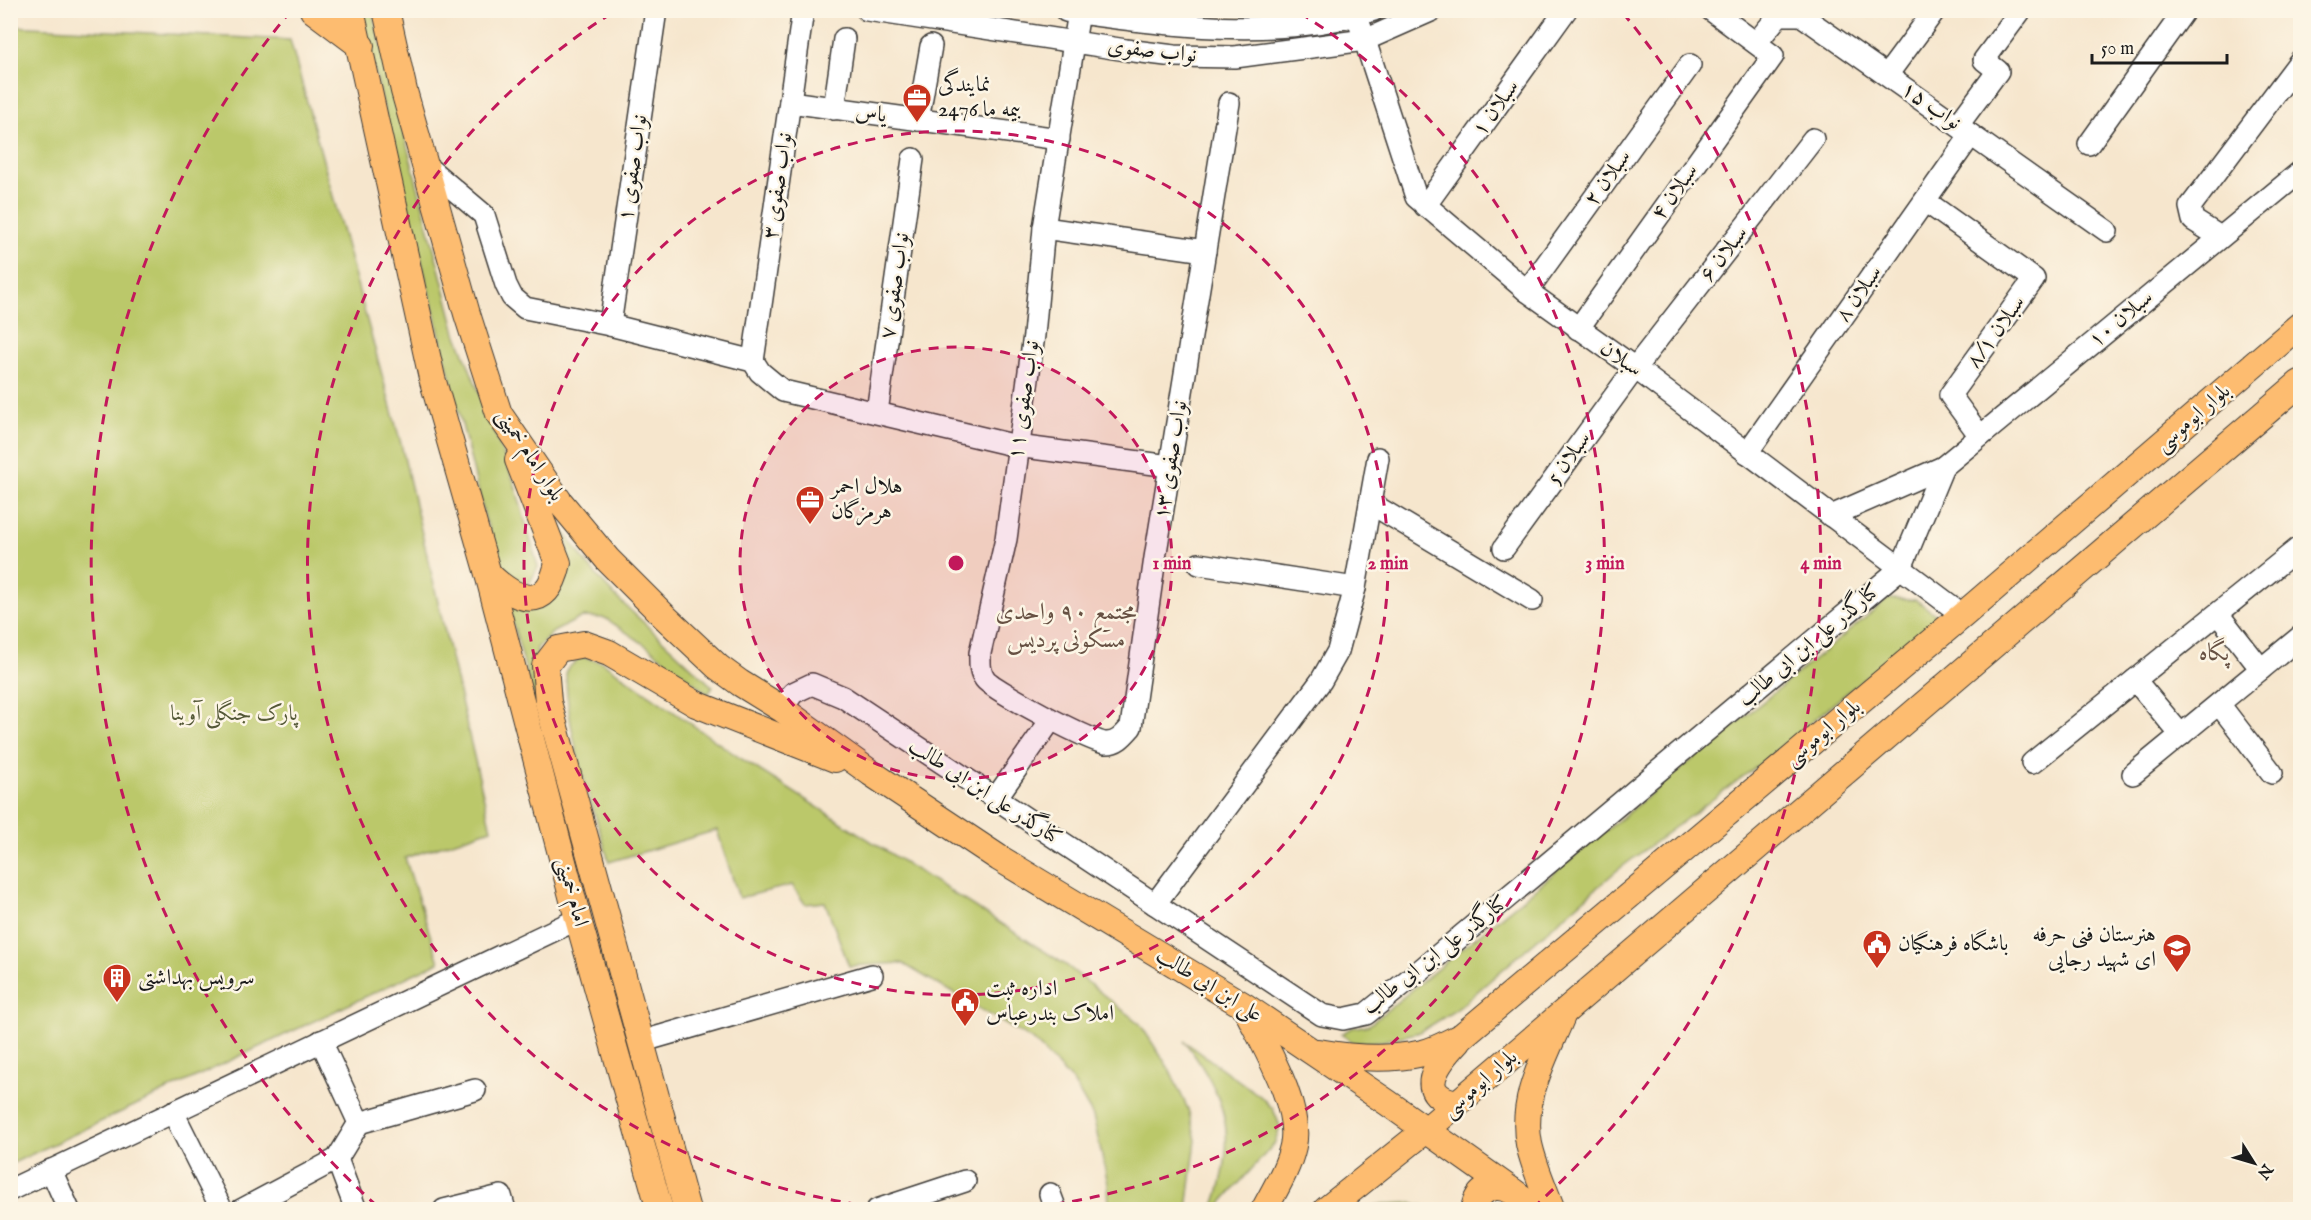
<svg xmlns="http://www.w3.org/2000/svg" width="2311" height="1220" font-family="'IM FELL English',Amiri,serif">
<rect width="100%" height="100%" fill="#fcf5e5"/>
<filter id="ink" filterUnits="userSpaceOnUse"><feTurbulence type="fractalNoise" baseFrequency=".0167" numOctaves="2"/><feDisplacementMap in="SourceGraphic" scale="12" xChannelSelector="R" yChannelSelector="G"/><feConvolveMatrix kernelMatrix="1 2 1 2 8 2 1 2 1" color-interpolation-filters="sRGB"/></filter>
<filter id="wash" filterUnits="userSpaceOnUse"><feTurbulence type="fractalNoise" baseFrequency=".008" numOctaves="4" result="noise"/><feDisplacementMap in="SourceGraphic" scale="24" xChannelSelector="R" yChannelSelector="G"/><feGaussianBlur stdDeviation="1.35" result="paint"/><feColorMatrix in="noise" values="0 0 0 0 0 0 0 0 0 0 0 0 0 0 0 0 0 1.4 0 .05"/><feComposite in="paint" operator="in"/></filter>
<g filter="url(#wash)">
<rect width="100%" height="100%" fill="#f6e6cd"/>
<g fill="#bbc86a" stroke="#6c7243" stroke-width="1.5">
<polygon points="360,11 372,11 456,333 515,485 538,567 529,584 515,582 502,564 485,518"/>
<polygon points="10,26 290,40 401,444 491,829 405,858 439,962 11,1164"/>
<polygon points="551,513 587,564 614,595 713,687 708,694 651,649 605,618 582,617 553,632 537,648 535,668 539,717 507,602 522,610 543,607 567,567 568,548"/>
<polygon points="1888,599 1916,600 1939,617 1760,764 1615,872 1456,1010 1420,1032 1382,1041 1354,1043 1341,1034 1351,1028 1369,1025"/>
<path d="M581 657 602 662 740 758 1066 965 1140 1024 1168 1067 1188 1109 1196 1140 1187 1209H1109L1108 1183 1093 1116 1073 1082 1034 1041 902 963 849 966 825 902 805 904 792 885 739 898 717 830 609 862C592 801 565 733 566 670Z"/>
<path d="M1184 1041 1260 1096 1273 1109 1280 1126 1275 1143 1216 1209H1213C1238 1140 1229 1099 1184 1041Z"/>
<polygon points="1413,1203 1432,1209 1360,1209 1383,1204"/>
</g>
</g>
<g filter="url(#ink)">
<g fill="none" stroke-linecap="round" stroke-linejoin="round">
<g stroke="#3d3a37" stroke-width="24">
<g id="minor">
<polyline points="867,10 1126,50 1174,56 1235,57 1365,40 1433,10"/>
<path d="M1066 11C1164 25 1278 41 1374 10"/>
<path d="M1079 12 1044 228 1034 335 1006 539 980 653C980 663 979 671 985 679 993 690 1091 742 1105 743 1117 744 1124 735 1131 727L1155 558 1229 103"/>
<polyline points="1357,16 1416,197 1527,291 1635,368 1963,615"/>
<polyline points="1756,43 1779,15 1801,15 2107,231"/>
<polyline points="1887,75 1935,10"/>
<polyline points="790,102 1059,139"/>
<polyline points="834,109 844,39"/>
<polyline points="918,120 931,46"/>
<polyline points="1958,125 1998,71 1984,60 2021,10"/>
<polyline points="2089,144 2185,10"/>
<polyline points="426,166 484,215 506,285 512,297 525,308 610,325 753,361 760,372 783,391 1017,446 1170,466"/>
<polyline points="1925,201 2034,279 1950,395 1980,436"/>
<polyline points="1425,206 1566,10"/>
<polyline points="1044,228 1205,251"/>
<polyline points="2220,237 2193,220 2190,207 2300,61"/>
<polyline points="1527,291 1690,65"/>
<polyline points="610,325 656,10"/>
<polyline points="1578,329 1773,56 1711,10"/>
<polyline points="753,361 803,10"/>
<polyline points="877,412 913,159"/>
<polyline points="1747,453 1971,135"/>
<polyline points="1370,503 1532,600"/>
<polyline points="1831,516 1943,467 2300,172"/>
<polyline points="1504,548 1635,368 1813,139"/>
<polyline points="1199,564 1355,588"/>
<polyline points="2218,614 2261,669"/>
<polyline points="2135,680 2181,735"/>
<polyline points="2219,704 2272,773"/>
<polyline points="782,709 793,693 812,684 843,697 1322,1015 1343,1019 1366,1014 1423,968 1901,568 1943,467"/>
<polyline points="2032,763 2300,547"/>
<polyline points="2133,774 2300,637"/>
<polyline points="996,798 1051,720"/>
<polyline points="1155,904 1321,681 1338,651 1355,588 1378,458"/>
<polyline points="321,1041 359,1123 475,1090"/>
<polyline points="640,1042 872,975"/>
<polyline points="173,1112 222,1210"/>
<polyline points="337,1159 359,1123"/>
<polyline points="51,1170 69,1210"/>
<polyline points="10,1190 578,919"/>
<polyline points="1050,1194 1056,1210"/>
<polyline points="241,1210 337,1159 356,1210"/>
<polyline points="444,1210 501,1196 505,1210"/>
<polyline points="877,1210 965,1181"/>
</g>
</g>
<g stroke="#3d3a37" stroke-width="28">
<g id="major">
<polyline points="313,10 361,46"/>
<polyline points="351,10 432,378 488,574 578,919 660,1210"/>
<polyline points="386,10 404,91 467,314 499,414 559,501 608,560 666,618 718,667 740,683 782,709 871,773 999,858 1246,1007 1388,1103 1539,1210"/>
<path d="M488 574C517 602 547 613 558 563L518 460"/>
<path d="M1246 1008C1263 1044 1302 1106 1293 1146 1288 1169 1275 1189 1264 1210"/>
<path d="M1318 1052C1352 1058 1388 1061 1423 1053 1436 1050 1449 1042 1462 1036L1963 615 2300 325"/>
<path d="M1457 1103C1412 1094 1439 1061 1458 1041"/>
<polyline points="687,1210 548,702 545,666 558,649 584,644 609,653 696,704 835,759"/>
<polyline points="1326,1210 1426,1130 2300,383"/>
<path d="M1474 1210C1477 1189 1494 1182 1512 1191"/>
<path d="M1552 1210C1544 1188 1534 1167 1529 1144 1520 1099 1545 1057 1562 1016"/>
</g>
</g>
<use href="#minor" stroke="#fff" stroke-width="21"/>
<use href="#major" stroke="#fdbc70" stroke-width="26"/>
</g>
</g>
<circle cx="956" cy="563" r="216" fill="#c2185b" fill-opacity=".12"/>
<g fill="none" stroke="#c2185b" stroke-width="3" stroke-dasharray="10 8">
<circle cx="956" cy="563" r="216"/>
<circle cx="956" cy="563" r="432"/>
<path d="M894 1209A649 649 0 0 1 612 13M1300 13A649 649 0 0 1 1018 1209"/>
<path d="M377 1206A865 865 0 0 1 289 13M1623 13A865 865 0 0 1 1535 1206"/>
</g>
<defs>
<g id="office-pin" transform="scale(1.5)"><path d="M0 17L-7.5 6A9.5 9.5 0 1 1 7.5 6Z" fill="#c8321e" stroke="#fcf5e5"/><path d="M-6-3h4V-5.5h4V-3h4V5H-6ZM-1-4.5V-3h2v-1.5ZM-6 0V1H6V0Z" fill="#fff"/></g>
<g id="civic-pin" transform="scale(1.5)"><path d="M0 17L-7.5 6A9.5 9.5 0 1 1 7.5 6Z" fill="#c8321e" stroke="#fcf5e5"/><path d="M-.6-6.5H3V-4.5H.6V-3L4-1V1h2V6H-6V1h2V-1L-.6-3ZM-1.2 2.5V6h2.4V2.5Z" fill="#fff"/></g>
<g id="school-pin" transform="scale(1.5)"><path d="M0 17L-7.5 6A9.5 9.5 0 1 1 7.5 6Z" fill="#c8321e" stroke="#fcf5e5"/><path d="M0-5L7-2L0 1L-7-2ZM-4 1L0 2.5L4 1V4Q0 6-4 4Z" fill="#fff"/></g>
<g id="building-pin" transform="scale(1.5)"><path d="M0 17L-7.5 6A9.5 9.5 0 1 1 7.5 6Z" fill="#c8321e" stroke="#fcf5e5"/><path d="M-4-6H4V6H1V3H-1V6H-4ZM-2.5-4.3h1.7v1.8h-1.7ZM.8-4.3h1.7v1.8H.8ZM-2.5-1h1.7V.8h-1.7ZM.8-1h1.7V.8H.8Z" fill="#fff"/></g>
</defs>
<g fill-rule="evenodd">
<use href="#office-pin" x="917" y="98"/>
<use href="#office-pin" x="810" y="500"/>
<use href="#civic-pin" x="1877" y="944"/>
<use href="#school-pin" x="2177" y="948"/>
<use href="#building-pin" x="117" y="978"/>
<use href="#civic-pin" x="965" y="1002"/>
</g>
<g text-anchor="middle" dominant-baseline="central" stroke-width="5" stroke-linejoin="round" paint-order="stroke">
<g font-size="22" fill="#1c1c1c" stroke="#fcf5e5">
<text transform="translate(1152 51) rotate(6)">نواب صفوی</text>
<text transform="translate(1931 106) rotate(35)">نواب ۱۵</text>
<text transform="translate(1496 108) rotate(-54)">سبلان ۱</text>
<text transform="translate(871 114) rotate(7)">یاس</text>
<text transform="translate(633 168) rotate(-82)">نواب صفوی ۱</text>
<text transform="translate(1608 178) rotate(-54)">سبلان ۲</text>
<text transform="translate(778 186) rotate(-82)">نواب صفوی ۳</text>
<text transform="translate(1675 192) rotate(-54)">سبلان ۴</text>
<text transform="translate(1724 254) rotate(-52)">سبلان ۶</text>
<text transform="translate(895 286) rotate(-82)">نواب صفوی ۷</text>
<text transform="translate(1859 294) rotate(-55)">سبلان ۸</text>
<text transform="translate(2121 319) rotate(-40)">سبلان ۱۰</text>
<text transform="translate(1996 332) rotate(-54)">سبلان ۸/۱</text>
<text transform="translate(1621 359) rotate(35)">سبلان</text>
<text transform="translate(1024 400) rotate(-82)">نواب صفوی ۱۱</text>
<text transform="translate(2193 418) rotate(-41)">بلوار ابوموسی</text>
<text transform="translate(530 455) rotate(57)">بلوار امام خمینی</text>
<text transform="translate(1569 458) rotate(-54)">سبلان 5</text>
<text transform="translate(1171 460) rotate(-81)">نواب صفوی ۱۳</text>
<text transform="translate(1809 645) rotate(-40)">کنارگذر علی ابن ابی طالب</text>
<text transform="translate(1823 733) rotate(-40)">بلوار ابوموسی</text>
<text transform="translate(985 792) rotate(33)">کنارگذر علی ابن ابی طالب</text>
<text transform="translate(572 892) rotate(75)">امام خمینی</text>
<text transform="translate(1435 955) rotate(-38)">کنارگذر علی ابن ابی طالب</text>
<text transform="translate(1209 985) rotate(32)">علی ابن ابی طالب</text>
<text transform="translate(1480 1084) rotate(-41)">بلوار ابوموسی</text>
</g>
<g font-size="22" fill="#1c1c1c" stroke="#fcf5e5" text-anchor="start">
<text x="938" y="85">نمایندگی<tspan x="938" dy="25">بیمه ما 2476</tspan></text>
<text x="831" y="487">هلال احمر<tspan x="831" dy="25">هرمزگان</tspan></text>
<text x="2156" y="935" text-anchor="end">هنرستان فنی حرفه<tspan x="2156" dy="25">ای شهید رجایی</tspan></text>
<text x="1898" y="944">باشگاه فرهنگیان</text>
<text x="138" y="978">سرویس بهداشتی</text>
<text x="986" y="989">اداره ثبت<tspan x="986" dy="25">املاک بندرعباس</tspan></text>
</g>
<g font-size="22" fill="#545837" stroke="#fcf5e5">
<text x="234" y="714">پارک جنگلی آوینا</text>
</g>
<g font-size="24" fill="#675143" stroke="#fcf5e5">
<text x="1066" y="612">مجتمع ٩٠ واحدی<tspan x="1066" dy="28">مسکونی پردیس</tspan></text>
<text x="2214" y="653">پگاه</text>
</g>
</g>
<circle cx="956" cy="563" r="9" fill="#c2185b" stroke="#fcf5e5" stroke-width="3"/>
<g font-size="18" text-anchor="middle" font-weight="bold" fill="#c2185b" stroke="#fcf5e5" stroke-width="5" stroke-linejoin="round" paint-order="stroke">
<text x="1172" y="569">1 min</text>
<text x="1388" y="569">2 min</text>
<text x="1605" y="569">3 min</text>
<text x="1821" y="569">4 min</text>
</g>
<rect width="2311" height="1220" fill="none" stroke="#fcf5e5" stroke-width="36"/>
<g transform="translate(2254 1163) rotate(127)" stroke="#fcf5e5" stroke-width="4.5" paint-order="stroke">
<path d="M0-4.5L10 22L0 15L-10 22Z" fill="#1c1c1c"/>
<text y="-9" font-size="16" font-weight="bold" text-anchor="middle" fill="#1c1c1c">N</text>
</g>
<path d="M2092 54v9h135v-9" fill="none" stroke="#1c1c1c" stroke-width="3"/>
<text x="2101" y="54" font-size="18" fill="#1c1c1c" stroke="#fcf5e5" stroke-width="4.5" paint-order="stroke">50 m</text>
</svg>
